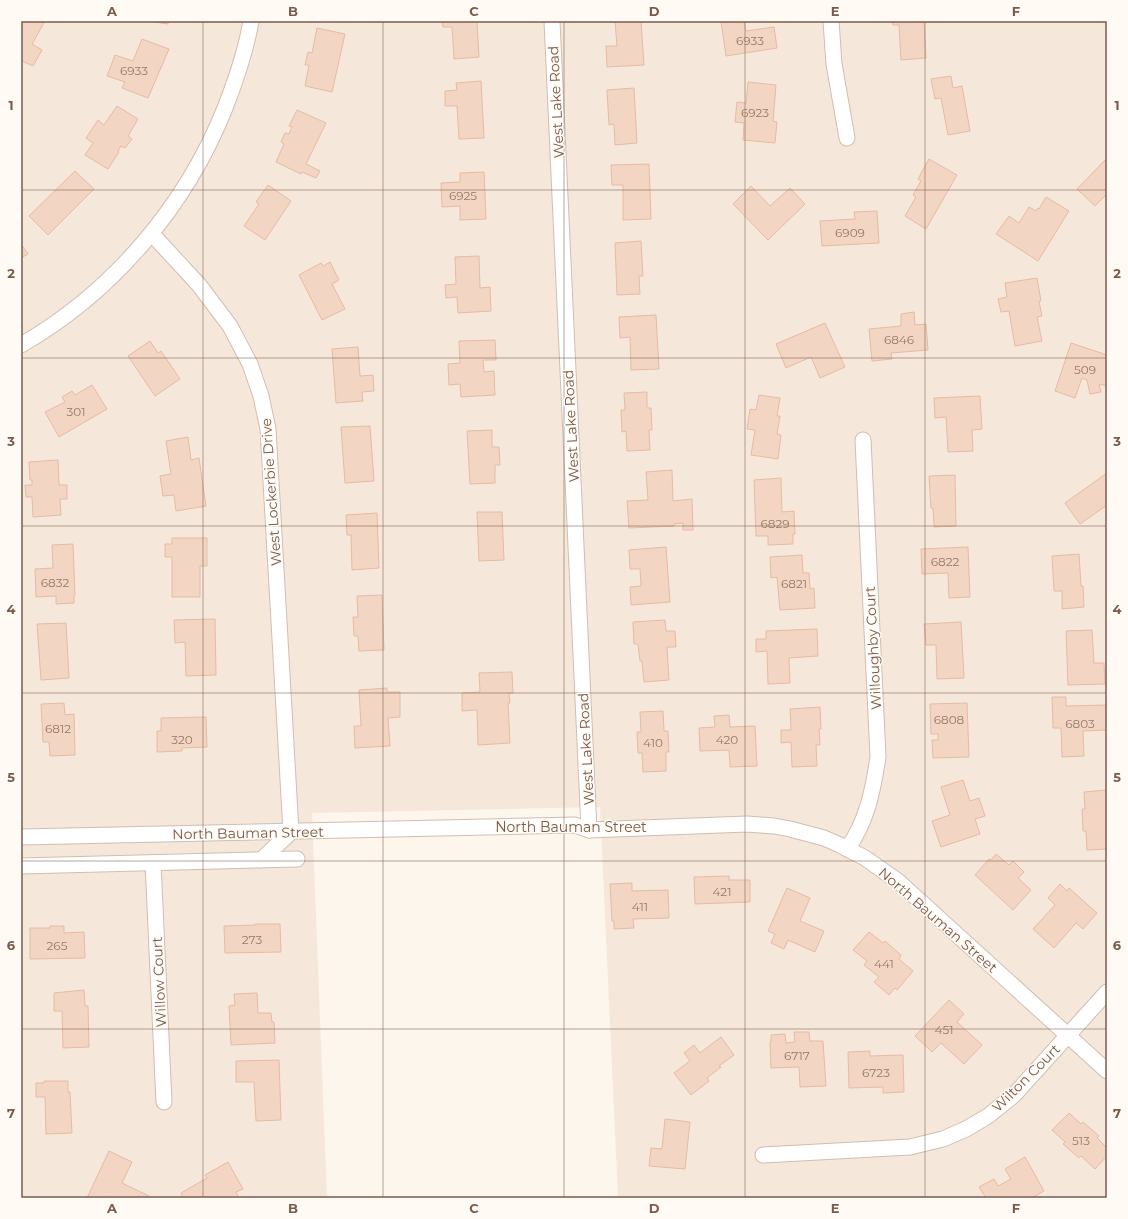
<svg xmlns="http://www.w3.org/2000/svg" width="1128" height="1219" font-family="Montserrat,sans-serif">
<rect width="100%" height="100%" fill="#fdf6ec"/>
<polygon fill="#f5e8da" points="21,21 1107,21 1107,1198 618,1198 600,807 312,813 327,1198 21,1198"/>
<g fill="#f3d5c3" stroke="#e6bba3">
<polygon points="21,21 45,21 32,44 42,50 33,66 22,61 21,62"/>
<polygon points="147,21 168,21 168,24"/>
<polygon points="442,21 477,21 479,57 454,59 452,27 443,27"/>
<polygon points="615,21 641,21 644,65 607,67 606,46 617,46"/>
<polygon points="721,21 744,21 746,31 774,27 777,48 726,56"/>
<polygon points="892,21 924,21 926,58 901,60 899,25 893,25"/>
<polygon points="317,28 345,34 332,92 305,86 309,65 305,65 308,52 312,53"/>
<polygon points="142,39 169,49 148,98 122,88 125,82 107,76 115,55 133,61"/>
<polygon points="951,76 953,88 962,86 970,131 948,135 941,98 935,99 931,79"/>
<polygon points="481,81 484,138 459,139 457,106 445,106 445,91 457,90 456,83"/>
<polygon points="748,82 776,85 773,121 777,122 775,143 743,140 744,123 735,122 737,102 746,103"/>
<polygon points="634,88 637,143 615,145 614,124 609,125 607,90"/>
<polygon points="117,106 138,119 128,136 132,139 125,148 121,146 118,151 119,152 108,169 85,155 93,143 86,138 98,120 104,125"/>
<polygon points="297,110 326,123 306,164 320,171 316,178 302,172 301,174 276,162 284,144 281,142 285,133 289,134 292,127 289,126"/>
<polygon points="1107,158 1107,194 1095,206 1077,189"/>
<polygon points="929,159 957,175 926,229 905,216 916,197 913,195 921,181 918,179"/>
<polygon points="649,164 651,219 623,220 623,185 612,185 611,165"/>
<polygon points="75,171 94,189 48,235 29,216"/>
<polygon points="484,172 486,219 460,220 460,206 442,207 441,183 460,182 460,173"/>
<polygon points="268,185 291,201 265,240 244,226 259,204 256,202"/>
<polygon points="751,186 770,206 790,188 805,204 768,240 733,204"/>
<polygon points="1046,197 1069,211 1038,261 996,234 1009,216 1019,223 1029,207 1036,211 1038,208 1039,209"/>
<polygon points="877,211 879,243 822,246 820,221 855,219 854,212"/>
<polygon points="641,241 643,276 639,276 640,294 617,295 615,243"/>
<polygon points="21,244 28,254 21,258"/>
<polygon points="479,256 480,288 490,287 491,311 458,313 457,297 446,298 445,285 456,284 455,257"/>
<polygon points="330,262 339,280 332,284 345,309 322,320 299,275 321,263 323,266"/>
<polygon points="1037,278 1041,301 1039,301 1042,316 1037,317 1042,341 1015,346 1009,311 1001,312 998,299 1007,297 1005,283"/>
<polygon points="914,312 915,325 926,324 928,350 891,353 892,359 872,361 869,329 901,326 901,314"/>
<polygon points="656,315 659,369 631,370 630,337 620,338 619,317"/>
<polygon points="825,323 845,367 820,378 811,357 786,368 776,344"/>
<polygon points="495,340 496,360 483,360 484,372 494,371 495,395 461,397 460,384 449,385 448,364 460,363 459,341"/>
<polygon points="150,341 158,353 161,351 180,379 155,396 128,356"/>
<polygon points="1071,343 1107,355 1105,359 1107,360 1107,386 1099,384 1101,392 1090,394 1087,380 1082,378 1075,398 1055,391"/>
<polygon points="358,347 360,376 373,375 374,391 362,392 363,401 336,403 332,349"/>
<polygon points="92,385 107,409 59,437 45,412 65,402 62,397 72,391 75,395"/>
<polygon points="647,392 647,408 651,408 652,430 649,430 650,450 627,451 626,431 622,432 621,410 625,410 624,393"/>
<polygon points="759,395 780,398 777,416 780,416 777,434 781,435 778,459 751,455 755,430 747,429 750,409 756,410"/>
<polygon points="980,396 982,429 972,430 973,451 948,452 946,417 935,418 934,398"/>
<polygon points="370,426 374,481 345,483 341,427"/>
<polygon points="492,430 492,447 499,447 500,465 495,465 495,483 470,484 467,431"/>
<polygon points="188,437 191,460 199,458 206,506 176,511 174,495 163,496 160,476 171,474 166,441"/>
<polygon points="58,460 59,485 67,485 67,499 60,499 61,515 33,517 32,497 26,497 25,485 32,485 32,480 30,480 29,462"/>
<polygon points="672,470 673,501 692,499 693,530 683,530 683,523 674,524 674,526 629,528 627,501 648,500 646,472"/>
<polygon points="1107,473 1107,505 1080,524 1065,503"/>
<polygon points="955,475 956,526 934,527 933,508 931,508 929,476"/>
<polygon points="781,478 782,512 794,511 795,534 793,534 793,544 768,545 768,536 756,536 754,480"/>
<polygon points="477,512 502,512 504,560 479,561"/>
<polygon points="377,513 379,568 352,570 351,535 347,535 346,515"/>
<polygon points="172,538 207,538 207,566 200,566 200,597 172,597 172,557 165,557 165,544 172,544"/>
<polygon points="73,544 75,595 74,595 74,603 56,604 56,596 36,597 35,569 53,568 52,545"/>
<polygon points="666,547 670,602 631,605 630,587 641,586 640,569 630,569 629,550"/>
<polygon points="968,547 970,597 949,598 948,573 922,574 921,549"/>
<polygon points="1079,554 1081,586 1083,586 1084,607 1062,609 1062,591 1054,591 1052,556"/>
<polygon points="802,555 803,573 809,573 810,589 814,588 815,608 780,610 777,577 771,578 770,557"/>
<polygon points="382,595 384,650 359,651 358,636 354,636 353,617 358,617 357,596"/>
<polygon points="215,619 216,675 186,676 185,642 175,643 174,620"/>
<polygon points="665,620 666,631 675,631 676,647 667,647 669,680 644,682 642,661 640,661 638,644 634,644 633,622"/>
<polygon points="961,622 964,678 937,679 936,645 926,645 924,624"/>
<polygon points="66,623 69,678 41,680 37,624"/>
<polygon points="817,629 818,656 789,658 790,683 768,684 767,651 756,652 756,639 766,639 766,631"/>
<polygon points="1092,630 1094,663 1104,663 1105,684 1068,685 1066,631"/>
<polygon points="512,672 513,693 509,693 510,703 508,703 510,743 478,745 477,710 462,711 462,693 480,692 479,673"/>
<polygon points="387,688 387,692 400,692 400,717 388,718 390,746 355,748 354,726 361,726 359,690"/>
<polygon points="1052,697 1066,697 1066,706 1107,705 1107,730 1083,731 1084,756 1062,757 1061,728 1053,728"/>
<polygon points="64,703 65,715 74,714 75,755 50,756 49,742 43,742 41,704"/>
<polygon points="967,703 969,757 933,758 932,740 938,740 938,734 931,734 930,704"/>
<polygon points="820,707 821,729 819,729 820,745 816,745 817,766 792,767 791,742 781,743 781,730 791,730 790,709"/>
<polygon points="663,711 664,731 668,731 669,752 666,752 666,771 643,772 642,753 638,753 637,732 641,732 640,712"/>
<polygon points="729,715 730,727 755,726 757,766 730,767 729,750 700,751 699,728 715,727 714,716"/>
<polygon points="206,717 207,747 182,748 182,751 157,752 157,731 161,731 161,718"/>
<polygon points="963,780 970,801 979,798 985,816 975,819 980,834 941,847 932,821 950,815 941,787"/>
<polygon points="1107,790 1107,849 1087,850 1086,831 1083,831 1082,809 1085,809 1084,792"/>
<polygon points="996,854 1009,865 1013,861 1024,872 1018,878 1031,890 1013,910 975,875 989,859 991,860"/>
<polygon points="729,876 729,880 750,880 750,902 695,904 694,877"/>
<polygon points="632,883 632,891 668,890 669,918 633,919 634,928 614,929 614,921 612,921 610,884"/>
<polygon points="1060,884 1067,891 1069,888 1097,913 1083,929 1076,923 1054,948 1033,929 1055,905 1048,898"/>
<polygon points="787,888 810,898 800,921 824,931 815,952 788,940 784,949 771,943 775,934 768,931"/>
<polygon points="255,924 280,924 281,952 225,953 224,926 255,925"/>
<polygon points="50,926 64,926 64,933 84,932 85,958 30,959 30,928 50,928"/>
<polygon points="869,932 883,943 885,941 901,955 899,959 913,971 897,990 895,988 889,995 874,982 879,977 864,965 867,961 853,950"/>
<polygon points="84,990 85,1006 88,1006 89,1047 63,1048 62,1011 54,1011 54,993"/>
<polygon points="257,993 258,1013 271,1013 272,1022 274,1022 275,1043 231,1045 229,1006 235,1005 234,994"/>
<polygon points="949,1000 964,1014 957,1022 982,1045 964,1064 941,1043 932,1052 915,1036"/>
<polygon points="794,1032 809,1032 810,1041 823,1041 826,1086 800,1087 799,1067 771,1068 770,1042 771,1042 771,1035 785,1034 786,1043 795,1042"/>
<polygon points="721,1037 734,1055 719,1066 721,1067 707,1078 709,1081 691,1095 674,1073 690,1061 684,1053 694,1045 700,1053"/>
<polygon points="870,1051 870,1056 903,1055 904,1092 883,1093 883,1087 849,1088 848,1052"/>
<polygon points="279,1060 281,1120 256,1121 254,1082 236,1082 236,1061"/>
<polygon points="44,1081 68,1081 68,1092 70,1092 72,1133 46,1134 45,1097 36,1097 36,1083 44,1083"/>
<polygon points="1069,1113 1081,1124 1083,1122 1099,1136 1097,1138 1107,1148 1107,1156 1095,1169 1081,1156 1079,1158 1063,1144 1065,1142 1052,1130"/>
<polygon points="665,1119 690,1122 685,1169 649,1166 651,1148 662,1149"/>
<polygon points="109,1151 132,1162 122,1183 149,1196 148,1198 87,1198"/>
<polygon points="1025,1157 1044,1191 1032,1198 986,1198 979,1187 994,1179 998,1186 1011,1179 1005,1169"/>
<polygon points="228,1162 243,1189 236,1192 239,1198 183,1198 181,1193 207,1178 205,1175"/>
</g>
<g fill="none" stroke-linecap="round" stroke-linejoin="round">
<g stroke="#d1beb0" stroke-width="17">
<g id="street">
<polyline points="552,21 589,830"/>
<polyline points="831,21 834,64 847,138"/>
<polyline points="152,234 199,285 230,326 250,364 261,396 268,429 291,832 261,860"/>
<path d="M21 345C113 292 186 206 225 108 236 80 246 51 251 21"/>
<polyline points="21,837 575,825 589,830 747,824 774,826 790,829 824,838 840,845 865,858 899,882 1107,1071"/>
<path d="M847 849C867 822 873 790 878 757L863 440"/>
<polyline points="153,863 164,1102"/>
<polyline points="21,866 297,859"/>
<polyline points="763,1155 910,1147 943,1139 966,1129 988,1116 1014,1095 1107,992"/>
</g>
</g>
<use href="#street" stroke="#fff" stroke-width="15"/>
</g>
<path fill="none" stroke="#7a5c4d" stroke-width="1" stroke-opacity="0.55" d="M203 21V1198M383 21V1198M564 21V1198M745 21V1198M925 21V1198M21 190H1107M21 358H1107M21 526H1107M21 693H1107M21 861H1107M21 1029H1107"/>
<g text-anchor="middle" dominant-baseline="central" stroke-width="3" stroke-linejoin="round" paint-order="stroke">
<g font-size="12" fill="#987a6a">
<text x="750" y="40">6933</text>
<text x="134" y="70">6933</text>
<text x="755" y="112">6923</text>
<text x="463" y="195">6925</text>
<text x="850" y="232">6909</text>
<text x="899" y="339">6846</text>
<text x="1085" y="369">509</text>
<text x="76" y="411">301</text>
<text x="775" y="523">6829</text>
<text x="945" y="561">6822</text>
<text x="55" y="582">6832</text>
<text x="794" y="583">6821</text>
<text x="949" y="719">6808</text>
<text x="1080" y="723">6803</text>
<text x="58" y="728">6812</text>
<text x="182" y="739">320</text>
<text x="727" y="739">420</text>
<text x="653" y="742">410</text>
<text x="722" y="891">421</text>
<text x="640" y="906">411</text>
<text x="252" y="939">273</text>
<text x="57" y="945">265</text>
<text x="884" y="963">441</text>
<text x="944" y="1029">451</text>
<text x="797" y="1055">6717</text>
<text x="876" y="1072">6723</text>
<text x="1081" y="1140">513</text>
</g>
<g font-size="14" fill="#7a5c4d" stroke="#fffaf3">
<text transform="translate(556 102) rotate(-93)">West Lake Road</text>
<text transform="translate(571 426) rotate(-93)">West Lake Road</text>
<text transform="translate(271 492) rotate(-94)">West Lockerbie Drive</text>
<text transform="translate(873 648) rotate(-93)">Willoughby Court</text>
<text transform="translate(586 749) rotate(-93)">West Lake Road</text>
<text x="571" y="827">North Bauman Street</text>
<text transform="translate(248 833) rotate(-1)">North Bauman Street</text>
<text transform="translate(938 920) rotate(41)">North Bauman Street</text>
<text transform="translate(159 982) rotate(-93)">Willow Court</text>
<text transform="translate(1026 1078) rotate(-45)">Wilton Court</text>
</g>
</g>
<rect width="1128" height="1219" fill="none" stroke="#fffaf3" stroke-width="44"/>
<rect x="22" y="22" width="1084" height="1175" fill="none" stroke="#7a5c4d" stroke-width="1.5"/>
<g font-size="13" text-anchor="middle" font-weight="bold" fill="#7a5c4d">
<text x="112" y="16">A</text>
<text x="293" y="16">B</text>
<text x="474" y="16">C</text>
<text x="654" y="16">D</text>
<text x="835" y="16">E</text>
<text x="1016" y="16">F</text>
<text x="11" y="110">1</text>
<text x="1117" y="110">1</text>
<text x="11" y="278">2</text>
<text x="1117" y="278">2</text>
<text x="11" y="446">3</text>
<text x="1117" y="446">3</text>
<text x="11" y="614">4</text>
<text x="1117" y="614">4</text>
<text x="11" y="782">5</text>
<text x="1117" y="782">5</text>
<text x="11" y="950">6</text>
<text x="1117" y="950">6</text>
<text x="11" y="1118">7</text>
<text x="1117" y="1118">7</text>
<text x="112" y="1213">A</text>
<text x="293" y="1213">B</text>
<text x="474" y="1213">C</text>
<text x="654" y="1213">D</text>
<text x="835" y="1213">E</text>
<text x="1016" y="1213">F</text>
</g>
</svg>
